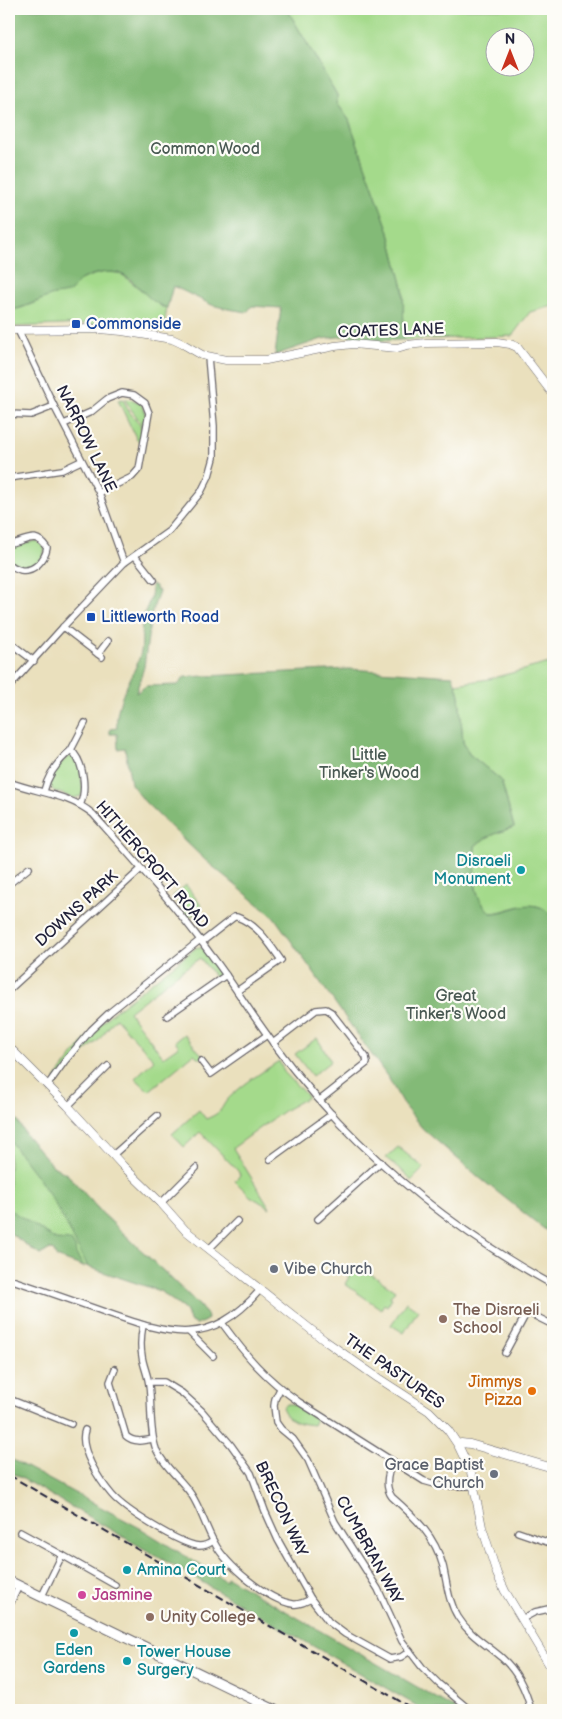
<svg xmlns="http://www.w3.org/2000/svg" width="562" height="1719" font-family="'Balsamiq Sans',sans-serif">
<rect width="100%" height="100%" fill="#fdfcf7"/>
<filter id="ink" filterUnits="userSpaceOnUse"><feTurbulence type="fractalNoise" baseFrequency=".02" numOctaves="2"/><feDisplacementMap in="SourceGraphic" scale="10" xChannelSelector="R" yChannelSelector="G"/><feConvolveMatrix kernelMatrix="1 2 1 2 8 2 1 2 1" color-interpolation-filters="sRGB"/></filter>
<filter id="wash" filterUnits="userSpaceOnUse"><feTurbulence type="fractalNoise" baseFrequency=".0096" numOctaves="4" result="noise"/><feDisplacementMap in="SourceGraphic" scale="20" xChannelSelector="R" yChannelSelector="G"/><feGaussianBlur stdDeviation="1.12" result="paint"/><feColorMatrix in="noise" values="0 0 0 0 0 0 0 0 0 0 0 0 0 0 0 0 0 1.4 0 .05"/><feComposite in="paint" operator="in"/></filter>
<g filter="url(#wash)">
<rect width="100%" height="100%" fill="#eae0bd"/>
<g fill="#a4da8b" stroke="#637e63" fill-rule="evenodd">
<path d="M287 9H553V306L530 312 512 336 404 340 403 288 388 229 349 120 337 103V95ZM494 38H524V68H494Z"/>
<path d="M105 272 118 273 124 276 162 307 167 308 163 332 87 324 9 327V311C43 305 71 278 105 272Z"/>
<path d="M123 399C125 403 126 407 128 410 138 424 144 423 140 443L137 440 118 400Z"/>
<path d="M125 399C146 400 148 412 143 429 139 417 130 410 125 399Z"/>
<polygon points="34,541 37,541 45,547 43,558 28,568 9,563 9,547 13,548"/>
<path d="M553 662V916C549 913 544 908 540 907 523 901 507 912 491 913 470 894 475 872 475 846 485 836 501 832 514 827L501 780 469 754 463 742 459 695 456 684 489 679Z"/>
<path d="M70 756H73L79 762 83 791 81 796 74 798 54 791 50 786C50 774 60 762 70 756Z"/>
<polygon points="186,885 203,908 193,915 188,916 173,896"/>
<polygon points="197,947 204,949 219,971 219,975 216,978 200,958 177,974 129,1012 163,1057 179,1046 175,1041 184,1034 203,1056 199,1059 194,1054 149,1091 135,1078 154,1060 116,1018 98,1041 80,1056 57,1082 55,1079 88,1036 112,1013"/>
<polygon points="317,1038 331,1061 312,1076 295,1054"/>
<path d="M279 1061 284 1072 308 1097 285 1110 233 1148 270 1208 250 1196 235 1181 240 1175 238 1171 200 1132 184 1147 172 1134 199 1110 206 1119C226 1111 219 1107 231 1096 246 1082 262 1072 279 1061Z"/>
<polygon points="9,1106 25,1134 53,1166 68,1175 102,1213 197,1303 207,1315 208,1319 201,1323 195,1324 191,1322 185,1310 160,1291 112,1274 57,1257 54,1251 50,1249 40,1255 9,1232"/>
<polygon points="398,1147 424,1168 411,1181 407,1175 386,1158"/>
<polygon points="357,1265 395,1290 390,1297 392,1298 387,1306 384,1304 381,1309 345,1284 349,1277 347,1275 350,1270 352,1272"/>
<polygon points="406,1302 418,1310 404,1333 391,1325"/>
<path d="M287 1404H293L316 1419 313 1425C299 1423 288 1423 282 1407Z"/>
</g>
<g fill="#83ba77" stroke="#526e59">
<path d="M9 9H287L337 95V103L349 120 388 229 403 288 404 340 378 341 345 336 322 339 275 355 281 308 252 306 247 312 228 309 212 305 173 286 167 308C146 302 135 277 118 273 108 270 85 275 78 282 74 286 73 291 67 293 61 295 54 294 48 297 35 302 23 308 9 311Z"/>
<path d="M151 584 156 586V589L159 591 151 615 144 667 136 693 146 686 178 685 185 677 349 669 453 676 459 695 463 742 469 754 501 780 514 827C501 832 485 836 475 846 476 872 469 894 491 913 507 913 523 901 540 907 544 908 549 913 553 916V1236L481 1179 423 1129 404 1106 389 1079 274 917 205 860 145 802 131 784 125 748 118 749 117 734H110V729L117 728C114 700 134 678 141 652 143 641 140 629 143 617 146 607 154 596 151 584Z"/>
<polygon points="9,1106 25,1134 53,1166 68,1175 102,1213 197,1303 207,1315 208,1319 201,1323 195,1324 191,1322 185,1310 160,1291 88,1267 55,1204 39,1179 9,1140"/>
<polygon points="9,1209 56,1240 71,1241 75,1247 76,1254 84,1267 56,1257 54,1251 50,1249 40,1255 9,1232"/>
<polygon points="9,1458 140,1528 226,1581 227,1577 457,1710 424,1710 9,1471"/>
</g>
</g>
<g filter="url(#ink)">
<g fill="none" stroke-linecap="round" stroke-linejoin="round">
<g stroke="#686468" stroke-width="8">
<g id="street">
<polyline points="18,330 54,406 99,493 124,563"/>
<polyline points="9,414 31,415 54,406"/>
<polyline points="64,424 91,412 107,399 122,393 134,395 145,403 149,413 139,469 132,477 99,493"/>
<polyline points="9,478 62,470 81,461"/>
<path d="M9 544C26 543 34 529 47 548 45 560 34 572 21 570 17 569 12 566 9 565"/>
<polyline points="135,556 154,580"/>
<polyline points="63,627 102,657"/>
<polyline points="9,642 34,661"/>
<polyline points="98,654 108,641"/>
<polyline points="9,687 63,627 124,563 169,531 201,492 209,476 214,458 214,426 208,357"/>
<polyline points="71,750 85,723"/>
<path d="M9 782C37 793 69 794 93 814 134 860 176 906 212 956 226 974 238 993 251 1012 277 1050 306 1087 338 1121 401 1187 473 1241 553 1285"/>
<path d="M44 791C48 774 57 762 71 750 84 762 87 790 80 805"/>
<polyline points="9,884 29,868"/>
<path d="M202 942 234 917H237C257 924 269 943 281 960L237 991"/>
<polyline points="9,990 141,869"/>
<polyline points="167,1016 226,975"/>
<polyline points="273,1043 316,1010 326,1009 331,1012 366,1057 367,1063 320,1100"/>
<polyline points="201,1061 211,1074 267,1035"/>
<polyline points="47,1086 65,1061 91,1030 110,1012 200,940"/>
<polyline points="68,1106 108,1066"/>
<polyline points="113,1155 157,1116"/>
<polyline points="270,1159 332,1114"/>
<polyline points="161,1203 196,1168"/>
<polyline points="318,1219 381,1162"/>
<polyline points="210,1248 237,1221"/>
<path d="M9 1279C40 1289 71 1300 102 1311 168 1334 208 1350 260 1290"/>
<path d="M222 1323C247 1357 265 1378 299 1402L424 1481 442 1486H474"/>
<path d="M143 1325C141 1335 140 1345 142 1356 143 1365 148 1375 149 1385 152 1405 149 1430 156 1449 164 1467 180 1478 191 1494 201 1509 205 1526 214 1542 226 1565 267 1600 293 1604 299 1605 305 1602 311 1599"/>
<polyline points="189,1332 213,1356"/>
<polyline points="505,1353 527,1312 553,1325"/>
<path d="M115 1369 110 1382 126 1436C134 1443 143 1441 153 1439"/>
<polyline points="149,1382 164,1382 182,1393 202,1411 231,1445 251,1473 265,1511 278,1540 311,1599 329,1622 345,1634 390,1659 401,1657 410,1651"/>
<polyline points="280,1389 275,1399 274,1406 276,1422 281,1429 293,1439 308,1460 335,1522 378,1589 402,1641 422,1667 439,1684 470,1710"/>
<polyline points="9,1399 71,1424"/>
<path d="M85 1430C78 1448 100 1481 112 1495 125 1510 179 1544 199 1546 204 1546 209 1544 213 1541"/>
<path d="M393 1462C387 1474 384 1486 392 1497 415 1517 435 1536 443 1566 447 1583 448 1601 458 1617 469 1635 486 1644 502 1658 518 1672 526 1690 531 1710"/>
<polyline points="20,1532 62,1555"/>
<polyline points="518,1532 553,1544"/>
<polyline points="42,1596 62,1555 115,1585"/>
<polyline points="9,1606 19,1586"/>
<polyline points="522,1619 535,1612 553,1608"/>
</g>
</g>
<g stroke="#686468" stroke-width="9">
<g id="secondary">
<polyline points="9,330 99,329 122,331 172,339 183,344 202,355 226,360 266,360 335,346 353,344 397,348 407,345 426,343 497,342 510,344 517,347 553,394"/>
<polyline points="9,1047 68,1106 123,1166 161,1203 185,1230 324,1340 378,1378 429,1411 448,1430 458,1445 471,1472 482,1527 497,1574 505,1591 553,1671"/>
<polyline points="458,1445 461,1443 470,1444 553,1468"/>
</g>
</g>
<g stroke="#686468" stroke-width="11">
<polyline id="primary" points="9,1581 275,1710"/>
</g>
<use href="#street" stroke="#fff" stroke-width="5.5"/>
<use href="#secondary" stroke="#fff" stroke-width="8"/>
<use href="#primary" stroke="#fff" stroke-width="9"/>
<polyline stroke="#22223b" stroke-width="2" stroke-dasharray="8 4" stroke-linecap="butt" points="9,1475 415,1710"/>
</g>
</g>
<g fill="#1a4fb4" stroke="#fdfcf7" stroke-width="2">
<rect x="71" y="319" width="10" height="10" rx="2.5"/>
<rect x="86" y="612" width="10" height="10" rx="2.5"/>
</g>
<g fill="#0f9aa8" stroke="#fdfcf7" stroke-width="2">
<circle cx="521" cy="870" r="5"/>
<circle cx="127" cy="1570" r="5"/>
<circle cx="74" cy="1633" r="5"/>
<circle cx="127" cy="1661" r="5"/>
</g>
<g fill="#6b7280" stroke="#fdfcf7" stroke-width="2">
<circle cx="274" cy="1269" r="5"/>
<circle cx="494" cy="1474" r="5"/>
</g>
<g fill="#8d6e63" stroke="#fdfcf7" stroke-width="2">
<circle cx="443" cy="1319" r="5"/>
<circle cx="150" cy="1617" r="5"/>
</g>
<circle fill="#e8710a" stroke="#fdfcf7" stroke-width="2" cx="532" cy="1391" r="5"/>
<circle fill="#d1479c" stroke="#fdfcf7" stroke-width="2" cx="82" cy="1595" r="5"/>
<g text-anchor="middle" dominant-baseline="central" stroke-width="4.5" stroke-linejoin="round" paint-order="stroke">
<g font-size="16" fill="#495953" stroke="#fdfcf7">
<text x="205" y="149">Common Wood</text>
<text x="369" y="755">Little<tspan x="369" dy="18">Tinker's Wood</tspan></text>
<text x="456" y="996">Great<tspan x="456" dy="18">Tinker's Wood</tspan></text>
</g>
<g font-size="16" fill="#164399" stroke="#fdfcf7" text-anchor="start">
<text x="86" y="324">Commonside</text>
<text x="101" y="617">Littleworth Road</text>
</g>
<g font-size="16" fill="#22223b" stroke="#fdfcf7">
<text transform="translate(391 331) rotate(-2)">COATES LANE</text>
<text transform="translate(86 439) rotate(64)">NARROW LANE</text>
<text transform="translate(152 865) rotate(49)">HITHERCROFT ROAD</text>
<text transform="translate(77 909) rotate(-42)">DOWNS PARK</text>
<text transform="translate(394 1372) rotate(35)">THE PASTURES</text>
<text transform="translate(281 1509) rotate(65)">BRECON WAY</text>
<text transform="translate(369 1550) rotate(61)">CUMBRIAN WAY</text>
</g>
<g font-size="16" fill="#0d838f" stroke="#fdfcf7" text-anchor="start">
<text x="511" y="861" text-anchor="end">Disraeli<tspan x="511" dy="18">Monument</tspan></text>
<text x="137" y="1570">Amina Court</text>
<text x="74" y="1650" text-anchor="middle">Eden<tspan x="74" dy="18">Gardens</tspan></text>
<text x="137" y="1652">Tower House<tspan x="137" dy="18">Surgery</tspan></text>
</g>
<g font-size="16" fill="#5b616d" stroke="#fdfcf7" text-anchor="start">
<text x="284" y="1269">Vibe Church</text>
<text x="484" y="1465" text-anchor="end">Grace Baptist<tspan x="484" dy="18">Church</tspan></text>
</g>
<g font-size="16" fill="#785e54" stroke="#fdfcf7" text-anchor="start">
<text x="453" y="1310">The Disraeli<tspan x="453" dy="18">School</tspan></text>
<text x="160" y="1617">Unity College</text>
</g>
<g font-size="16" fill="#c56008" stroke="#fdfcf7" text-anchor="end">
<text x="522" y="1382">Jimmys<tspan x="522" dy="18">Pizza</tspan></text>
</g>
<g font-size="16" fill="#b23c85" stroke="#fdfcf7" text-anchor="start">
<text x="92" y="1595">Jasmine</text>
</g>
</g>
<rect width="562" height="1719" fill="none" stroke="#fdfcf7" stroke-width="30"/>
<g transform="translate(510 52)"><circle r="24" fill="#fdfcf7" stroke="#a5a5ac"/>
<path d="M0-4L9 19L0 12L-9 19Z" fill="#c8321e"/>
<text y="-8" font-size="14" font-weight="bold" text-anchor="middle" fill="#22223b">N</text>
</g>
</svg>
